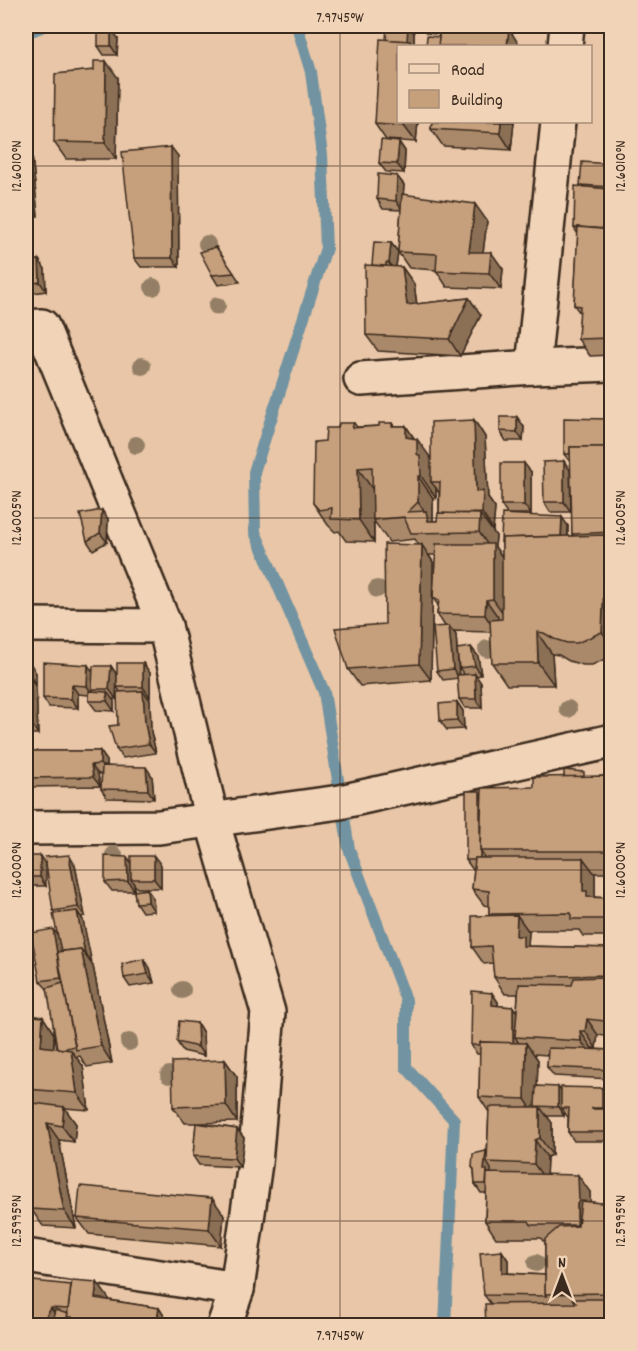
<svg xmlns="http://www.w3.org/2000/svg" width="637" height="1351" font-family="Dekko,sans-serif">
<rect width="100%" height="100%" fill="#e8c6a7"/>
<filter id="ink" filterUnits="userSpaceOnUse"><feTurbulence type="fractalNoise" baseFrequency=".0167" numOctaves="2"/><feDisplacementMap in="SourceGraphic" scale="12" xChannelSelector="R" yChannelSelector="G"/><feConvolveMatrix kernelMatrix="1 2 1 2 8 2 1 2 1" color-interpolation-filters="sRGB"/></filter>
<g filter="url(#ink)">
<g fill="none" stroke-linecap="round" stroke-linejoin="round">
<g stroke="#7293a1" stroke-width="12">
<polyline points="297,26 311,72 322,155 326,248 254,472 255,532 324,692 349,849 406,1000 406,1067 454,1120 445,1326"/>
<polyline points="26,33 44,26"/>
</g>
<g stroke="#3b2a1e" stroke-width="38">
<g id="minor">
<polyline points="565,46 567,26"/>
<polyline points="26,327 42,326 165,626 212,820 268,1012 255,1163 237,1289 224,1326"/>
<polyline points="533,367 558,122"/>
<polyline points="361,379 533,367 612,364"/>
<polyline points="26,625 165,626"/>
<polyline points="26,828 159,827 340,802 612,741"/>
<polyline points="26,1256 237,1289"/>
</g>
</g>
<use href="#minor" stroke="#f1d3b7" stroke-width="33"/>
</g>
<g fill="#947f66">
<circle cx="207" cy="244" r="9"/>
<circle cx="153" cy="287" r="9"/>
<circle cx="217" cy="306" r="9"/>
<circle cx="142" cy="366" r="9"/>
<circle cx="136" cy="445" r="9"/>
<circle cx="377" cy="589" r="9"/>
<circle cx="487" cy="649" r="9"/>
<circle cx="568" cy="709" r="9"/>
<circle cx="114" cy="855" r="9"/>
<circle cx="182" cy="990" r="9"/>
<circle cx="129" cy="1042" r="9"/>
<circle cx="169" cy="1075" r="9"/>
<circle cx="536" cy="1263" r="9"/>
</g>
<g fill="#aa896a" stroke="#3b2a1e" stroke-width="1.5" fill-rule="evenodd">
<polygon points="421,26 461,26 439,37 439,34 426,33"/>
<polygon points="414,33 414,46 418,122 416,142 386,140 375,124 386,40"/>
<polygon points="118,38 117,55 104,55 98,46"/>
<polygon points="118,78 116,159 66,159 54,142"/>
<polygon points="26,95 38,216 26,217"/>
<polygon points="432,122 514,122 511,150 443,146 431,129"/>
<polygon points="399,142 405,151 404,173 386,172 379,163"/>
<polygon points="178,156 179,267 141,267 134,258"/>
<polygon points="612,164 612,355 590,356 578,339 580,313 574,305 578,234 574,228 582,187 580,185"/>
<polygon points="397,176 404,185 403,194 487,221 483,252 503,269 501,289 447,287 436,270 409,268 398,252 401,210 383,209 377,199"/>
<polygon points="391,243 398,252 396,267 402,267 414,284 417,304 469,298 481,315 460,356 378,351 366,335 372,265"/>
<polygon points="216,247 240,282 218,285 212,275"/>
<polygon points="39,260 45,269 46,291 27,294 26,292 26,261"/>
<polygon points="517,417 524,427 523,441 506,441 500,431"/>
<path d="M607 419 612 426V656L592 665H583L569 661 559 655 552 654 554 685H507L492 663 491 632 453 631 456 635 459 675 464 674 459 668 471 647 478 656 481 675 476 676 481 683 482 708H465L459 699 458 678 443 680 437 671 445 626 437 614 438 605 433 598 436 555H429L433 562 431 680 360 686 348 669 385 624 419 545 415 539 389 542 374 521V542L346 541 339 531 335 532 328 525 313 503 325 441 338 428 354 423 357 427 379 426 392 423 394 426H406L414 438 431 459 474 420 485 437 488 498 495 508 493 530H491L496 536 495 547 502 557V544L501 542 568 526V536H574L572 534 571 463 564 454ZM436 488 439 493V514L437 521H433V498H436Z"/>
<polygon points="570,470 571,512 550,512 544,502"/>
<polygon points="531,472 531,514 507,514 501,505"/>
<polygon points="108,519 107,542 93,550 87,541"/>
<polygon points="26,663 36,673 36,684 34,684 36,687 38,734 26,734"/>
<polygon points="143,663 150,673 150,697 147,697 150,700 151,732 156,753 123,758 116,749 120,692 117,687 117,679 116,699 112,699 114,701 114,711 96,710 89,701 89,695 78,694 78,708 49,707 43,698 93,672 111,666 117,675"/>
<polygon points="457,702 463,711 464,729 447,730 440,721"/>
<polygon points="26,751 100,751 107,761 107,766 152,776 154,799 107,798 101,789 102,774 98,774 100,786 26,787"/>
<polygon points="607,776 612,783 612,873 594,873 595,874 595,897 609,898 612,902 612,936 583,936 579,930 528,930 529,932 528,945 529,946 611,948 612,949 612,1037 598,1035 596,1048 592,1048 592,1049 612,1050 612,1079 554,1076 547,1067 548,1055 534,1054 538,1060 537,1086 561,1091 602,1088 609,1097 609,1109 612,1110 612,1141 574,1141 568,1132 568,1117 564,1112 564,1116 547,1116 552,1123 552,1155 547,1157 546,1174 590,1192 590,1202 612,1204 612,1326 491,1304 484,1295 502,1251 508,1260 508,1273 545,1275 545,1241 543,1241 541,1238 496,1238 485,1221 486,1193 481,1193 475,1184 474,1170 472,1167 487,1153 489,1112 479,1097 480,1054 477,1054 471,1045 492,993 498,1002 498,1006 513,1007 517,1012 518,994 505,994 494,977 493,963 484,964 472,947 491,916 489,914 489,906 484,905 472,889 474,870 473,870 466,860 481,793 534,787 587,777"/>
<polygon points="26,856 46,886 26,886"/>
<polygon points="127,857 131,862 161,865 161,888 137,888 134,884 134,890 153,898 154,911 142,912 136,903 134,891 112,891 105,882"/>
<polygon points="75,865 85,916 81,917 83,920 91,963 93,966 112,1063 87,1067 80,1056 76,1057 83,1066 89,1110 64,1108 76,1124 74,1142 59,1140 76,1228 43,1226 31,1209 30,1207 26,1208 26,1015 43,1017 54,1034 54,1048 57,1048 48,990 40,981 57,934 55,914 53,911"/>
<polygon points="150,968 154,983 130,987 124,978"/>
<polygon points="197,1023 203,1033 204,1056 183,1051 177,1042"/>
<polygon points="225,1060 237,1077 237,1122 199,1123 237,1129 244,1138 240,1167 199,1165 193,1156 196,1123 185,1123 173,1107"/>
<polygon points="224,1215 221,1246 89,1234 77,1218"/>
<polygon points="33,1281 109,1299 109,1300 159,1308 170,1326 26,1326"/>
</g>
<g fill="#8b6f56" stroke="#3b2a1e" stroke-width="1.5">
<polygon points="408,26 409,26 414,33 414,46 406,46"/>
<polygon points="111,29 118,38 117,55 111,46"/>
<polygon points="509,29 520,46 507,46"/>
<polygon points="106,61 118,78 116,159 105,143"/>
<polygon points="26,95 38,216 26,198"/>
<polygon points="405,122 418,122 416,142 404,126"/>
<polygon points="501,122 514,122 511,150 500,133"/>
<polygon points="399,142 405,151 404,173 397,164"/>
<polygon points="171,147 178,156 179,267 172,258"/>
<polygon points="397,176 404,185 402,210 396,201"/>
<polygon points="609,189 612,192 612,234 609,230"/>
<polygon points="475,204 487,221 481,268 469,252"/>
<polygon points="391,243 398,252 395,272 389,263"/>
<polygon points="491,252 503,269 501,289 489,273"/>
<polygon points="39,260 45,269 46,291 40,282"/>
<polygon points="402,267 414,284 419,322 407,305"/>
<polygon points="469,298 481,315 460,356 449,339"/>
<polygon points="517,417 524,427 523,441 517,432"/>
<polygon points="607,419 612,426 612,461 606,453"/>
<polygon points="474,420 485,437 488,498 495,508 493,530 482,513 476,492"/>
<polygon points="406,426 417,443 417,439 433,461 431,482 436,488 436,498 421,476 406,437"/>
<polygon points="564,461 570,470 571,512 564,502"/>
<polygon points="524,463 531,472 531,514 524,505"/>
<polygon points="358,468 373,490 374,542 359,520"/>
<polygon points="418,476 433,498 433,523 428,521 426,514 418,502"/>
<polygon points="102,510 108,519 107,542 100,533"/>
<polygon points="480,514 496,536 495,547 505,561 505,616 493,599 493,553 479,532"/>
<polygon points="562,517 568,526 567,554 561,545"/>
<polygon points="606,535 612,543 612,645 602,632"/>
<polygon points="422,545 433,562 431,680 419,664"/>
<polygon points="486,600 498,617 496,632 485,615"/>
<polygon points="449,626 456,635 459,678 453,669"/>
<polygon points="537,632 552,654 554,685 538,663"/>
<polygon points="471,647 478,656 481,675 475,666"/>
<polygon points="30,663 36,673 36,684 29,675"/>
<polygon points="143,663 150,673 150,697 143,687"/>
<polygon points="88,665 94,674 92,689 93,691 93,695 87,686"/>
<polygon points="111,666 117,675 116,699 109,689"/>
<polygon points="475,674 481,683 482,708 476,699"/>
<polygon points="30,678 36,687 38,734 32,725"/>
<polygon points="72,685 78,694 78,708 71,699"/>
<polygon points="143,691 150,700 151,732 156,753 149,744 145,723"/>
<polygon points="107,692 114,701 114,711 107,701"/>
<polygon points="457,702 463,711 464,729 457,720"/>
<polygon points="100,751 107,761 107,773 100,764"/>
<polygon points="91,765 98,774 100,786 93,777"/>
<polygon points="146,767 152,776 154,799 148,790"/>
<polygon points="607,776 612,783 612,859 606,851"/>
<polygon points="480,851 487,860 480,860"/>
<polygon points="69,855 75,865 85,916 78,907"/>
<polygon points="40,856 46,865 46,886 40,877"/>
<polygon points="154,856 161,865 161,888 154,879"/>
<polygon points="127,857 134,866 131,879 134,884 134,891 128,881"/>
<polygon points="583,858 595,874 595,903 598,914 583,891"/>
<polygon points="147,889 153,898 154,911 148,902"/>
<polygon points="609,898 612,902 612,922 610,919"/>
<polygon points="77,911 83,920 92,963 85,954"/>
<polygon points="517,915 529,932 528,945 534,953 534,963 516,936"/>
<polygon points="53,929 60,938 66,985 61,978"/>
<polygon points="81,949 93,966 112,1063 101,1046"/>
<polygon points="144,959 150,968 154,983 148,974"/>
<polygon points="607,977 612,983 612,1031 605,1021"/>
<polygon points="492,993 498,1002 498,1014 492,1005"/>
<polygon points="513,1007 520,1016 515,1037 519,1043 513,1047"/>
<polygon points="43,1017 54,1034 53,1063 41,1046"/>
<polygon points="587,1019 598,1035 596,1048 585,1031"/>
<polygon points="197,1023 203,1033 204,1056 198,1047"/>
<polygon points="580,1031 592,1048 592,1057 581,1041"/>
<polygon points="526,1043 538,1060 536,1116 525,1099"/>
<polygon points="71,1050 83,1066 89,1110 77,1093"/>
<polygon points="225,1060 237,1077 237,1122 226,1105"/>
<polygon points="558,1087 565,1096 561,1108 564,1112 564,1116 558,1107"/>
<polygon points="602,1088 609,1097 609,1117 602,1108"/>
<polygon points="64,1107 76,1124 74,1142 62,1126"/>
<polygon points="540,1107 552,1123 552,1155 540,1138"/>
<polygon points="611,1109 612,1110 612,1134 610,1132"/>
<polygon points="47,1123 59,1140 76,1228 64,1211"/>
<polygon points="237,1129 244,1138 240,1167 234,1158"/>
<polygon points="535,1140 547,1157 546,1181 534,1164"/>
<polygon points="486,1151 492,1161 487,1162 491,1169 491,1176 484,1170"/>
<polygon points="578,1175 590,1192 591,1218 589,1242 577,1225"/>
<polygon points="26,1182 32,1207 26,1198"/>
<polygon points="212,1198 224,1215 221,1246 209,1229"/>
<polygon points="612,1209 612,1296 610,1293"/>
<polygon points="502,1251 508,1260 508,1282 502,1273"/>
<polygon points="97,1282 109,1299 107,1315 95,1298"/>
<polygon points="605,1299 612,1307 612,1326 606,1326"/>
<polygon points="51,1308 57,1317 52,1326 46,1326 43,1321"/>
<polygon points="159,1308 170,1325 170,1326 156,1326"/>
<polygon points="38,1319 42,1326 37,1326"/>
</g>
<g fill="#c69f7b" stroke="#3b2a1e" stroke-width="1.5">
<polygon points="387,26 408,26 407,41 386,40"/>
<polygon points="440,26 461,26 509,29 507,46 438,46"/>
<rect x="98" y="29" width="13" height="17"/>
<polygon points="427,36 439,37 438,46 426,46"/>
<polygon points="380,39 410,41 410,46 399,46 399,122 405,122 404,126 375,124"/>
<polygon points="94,61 106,61 105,143 54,142 55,74 94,70"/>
<polygon points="432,122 501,122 500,133 431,129"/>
<polygon points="381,140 399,142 397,164 379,163"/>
<polygon points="171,147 172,258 134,258 122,152"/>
<polygon points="582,162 612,164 612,187 580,185"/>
<polygon points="378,174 397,176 396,201 377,199"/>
<polygon points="575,186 609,189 609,229 578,227 578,228 574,228"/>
<polygon points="402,194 475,204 469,252 491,252 489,273 436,271 437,254 398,252"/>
<polygon points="578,227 612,230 612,338 578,339 580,306 574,305"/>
<polygon points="374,242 391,243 389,263 386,263 386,266 372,265"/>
<polygon points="216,247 234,273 212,275 200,252"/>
<polygon points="39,260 40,282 26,284 26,261"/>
<polygon points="365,265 402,267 407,305 469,298 449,339 366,335"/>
<polygon points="500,417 517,417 517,432 500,431"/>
<polygon points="564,418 607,419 606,447 570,447 570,454 564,454"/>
<polygon points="474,420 476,492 483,491 482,513 439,514 440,482 431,482 431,422"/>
<polygon points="339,423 354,423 352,428 379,426 379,423 392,423 392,426 406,426 406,437 417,439 417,454 420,456 421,476 418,476 418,502 408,512 426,511 428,521 437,521 438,513 480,514 479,532 411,533 404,517 373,520 372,467 358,468 359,520 331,519 332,508 319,510 313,503 314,442 325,441 326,428 338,428"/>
<polygon points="570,447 612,447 612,532 572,534"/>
<polygon points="564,461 564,502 544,502 543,462"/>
<rect x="501" y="463" width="23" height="42"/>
<polygon points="102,510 100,533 87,541 80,514"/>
<polygon points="502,514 562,517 561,536 502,538 502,542 501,542"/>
<polygon points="606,535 602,632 577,643 567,643 554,639 544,633 537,632 538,663 492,663 490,620 502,619 502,538"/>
<polygon points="384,544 422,545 419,664 348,669 335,628 385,624"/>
<polygon points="436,544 493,544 493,599 486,600 485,615 437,614 439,600 433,598"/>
<polygon points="449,626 453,669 437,671 433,627"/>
<polygon points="471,647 475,666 459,668 457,649"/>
<polygon points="43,662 88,665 87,686 72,685 71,699 43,698"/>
<polygon points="26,663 30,663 29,675 26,675"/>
<rect x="117" y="663" width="26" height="24"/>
<polygon points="93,666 111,666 109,689 92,689"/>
<polygon points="475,674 476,699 459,699 457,675"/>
<polygon points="26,678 30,678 32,725 26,725"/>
<polygon points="89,691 107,692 107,701 89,701"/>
<polygon points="143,691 145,723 149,744 116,749 109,726 118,725 117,692"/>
<polygon points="457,702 457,720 440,721 439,704"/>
<polygon points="26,751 100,751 100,764 91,765 93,777 26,778"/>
<polygon points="102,766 146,767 148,790 101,789"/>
<polygon points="564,770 584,772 584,777 564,777"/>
<polygon points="607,776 606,851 480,851 482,788 534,787 534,777"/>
<polygon points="466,791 480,791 480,858 475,858 475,860 466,860"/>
<polygon points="69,855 78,907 53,911 45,857"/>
<rect x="26" y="856" width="14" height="21"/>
<polygon points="105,856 127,857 128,881 105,882"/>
<rect x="131" y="856" width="23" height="23"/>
<polygon points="475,858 583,858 583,891 587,891 587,897 609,898 610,919 571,919 571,913 489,914 489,891 472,889"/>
<polygon points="147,889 148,902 136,903 134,891"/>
<polygon points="77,911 85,954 81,949 61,951 53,914"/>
<polygon points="517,915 516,936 523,936 523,946 611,948 612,975 494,977 491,946 472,947 472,916"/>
<polygon points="53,929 61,978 40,981 31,933"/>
<polygon points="81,949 101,1046 76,1050 57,952"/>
<polygon points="144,959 148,974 124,978 122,964"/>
<polygon points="607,977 605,1021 587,1019 585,1031 580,1031 581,1041 515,1037 519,984 572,985 574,978"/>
<polygon points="63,983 75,1046 62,1049 57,1048 47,988"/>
<polygon points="472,991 492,993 492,1005 513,1007 513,1043 480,1042 480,1045 471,1045"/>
<polygon points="26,1015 43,1017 41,1046 71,1050 77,1093 26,1089"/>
<polygon points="179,1021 197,1023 198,1047 177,1042"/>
<polygon points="480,1042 526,1043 525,1099 479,1097"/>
<polygon points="548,1048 612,1050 612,1070 547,1067"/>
<polygon points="225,1060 226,1105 173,1107 172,1062"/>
<polygon points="536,1086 558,1087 558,1107 535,1106"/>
<polygon points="561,1087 602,1088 602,1108 592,1108 592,1109 611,1109 610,1132 568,1132 569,1108 561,1108"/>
<polygon points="26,1102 64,1107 62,1126 47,1123 64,1211 31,1209 26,1184"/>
<polygon points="489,1107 540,1107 540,1138 535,1140 534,1164 487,1162"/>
<polygon points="196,1123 237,1129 234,1158 193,1156"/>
<polygon points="486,1151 484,1170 487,1170 486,1184 475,1184 474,1169 472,1167 473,1154"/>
<polygon points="487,1173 578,1175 579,1201 577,1204 577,1225 531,1225 529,1221 485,1221"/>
<polygon points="80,1186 212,1198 209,1229 77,1218"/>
<polygon points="581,1201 612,1204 610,1293 545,1294 545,1239 559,1227 578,1226"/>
<polygon points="502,1251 502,1273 545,1275 545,1294 547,1296 484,1295 480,1253"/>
<polygon points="72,1280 97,1282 95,1298 159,1308 156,1326 71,1326 72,1317 67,1317"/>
<polygon points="33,1281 71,1285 68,1309 51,1308 43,1321 38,1319 37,1326 26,1326 26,1318"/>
<polygon points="573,1299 605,1299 606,1326 486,1326 485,1304 576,1303"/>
<polygon points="55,1310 68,1314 67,1317 70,1320 69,1326 42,1326 52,1324"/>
</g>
</g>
<path fill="none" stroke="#3b2a1e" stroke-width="1.5" stroke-opacity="0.45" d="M340 26V1326M26 166H612M26 518H612M26 870H612M26 1221H612"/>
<rect width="637" height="1351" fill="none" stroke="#f1d3b7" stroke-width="66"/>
<rect x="397" y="45" width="195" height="78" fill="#f1d3b7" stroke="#a88f7a" stroke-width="1.5"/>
<rect x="409" y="64" width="30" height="9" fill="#f1d3b7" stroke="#a88f7a" stroke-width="1.5"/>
<text x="451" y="75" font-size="18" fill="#3b2a1e">Road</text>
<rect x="409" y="90" width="30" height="18" fill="#c69f7b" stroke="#a88f7a" stroke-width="1.5"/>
<text x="451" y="105" font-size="18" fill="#3b2a1e">Building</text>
<g transform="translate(562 1276)" stroke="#f1d3b7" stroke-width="4.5" paint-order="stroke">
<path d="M0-4.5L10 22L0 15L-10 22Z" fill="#3b2a1e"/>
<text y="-9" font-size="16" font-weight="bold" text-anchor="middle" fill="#3b2a1e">N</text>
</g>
<rect x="33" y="33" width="571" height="1285" fill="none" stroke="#3b2a1e" stroke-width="2"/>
<g font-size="15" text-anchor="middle" fill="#3b2a1e">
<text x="340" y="22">7.9745°W</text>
<text transform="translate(16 166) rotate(-90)" y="5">12.6010°N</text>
<text transform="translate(620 166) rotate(-90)" y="5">12.6010°N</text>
<text transform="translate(16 518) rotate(-90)" y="5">12.6005°N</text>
<text transform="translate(620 518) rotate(-90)" y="5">12.6005°N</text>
<text transform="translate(16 870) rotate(-90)" y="5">12.6000°N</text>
<text transform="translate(620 870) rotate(-90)" y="5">12.6000°N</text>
<text transform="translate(16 1221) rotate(-90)" y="5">12.5995°N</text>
<text transform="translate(620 1221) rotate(-90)" y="5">12.5995°N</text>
<text x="340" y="1340">7.9745°W</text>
</g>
</svg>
